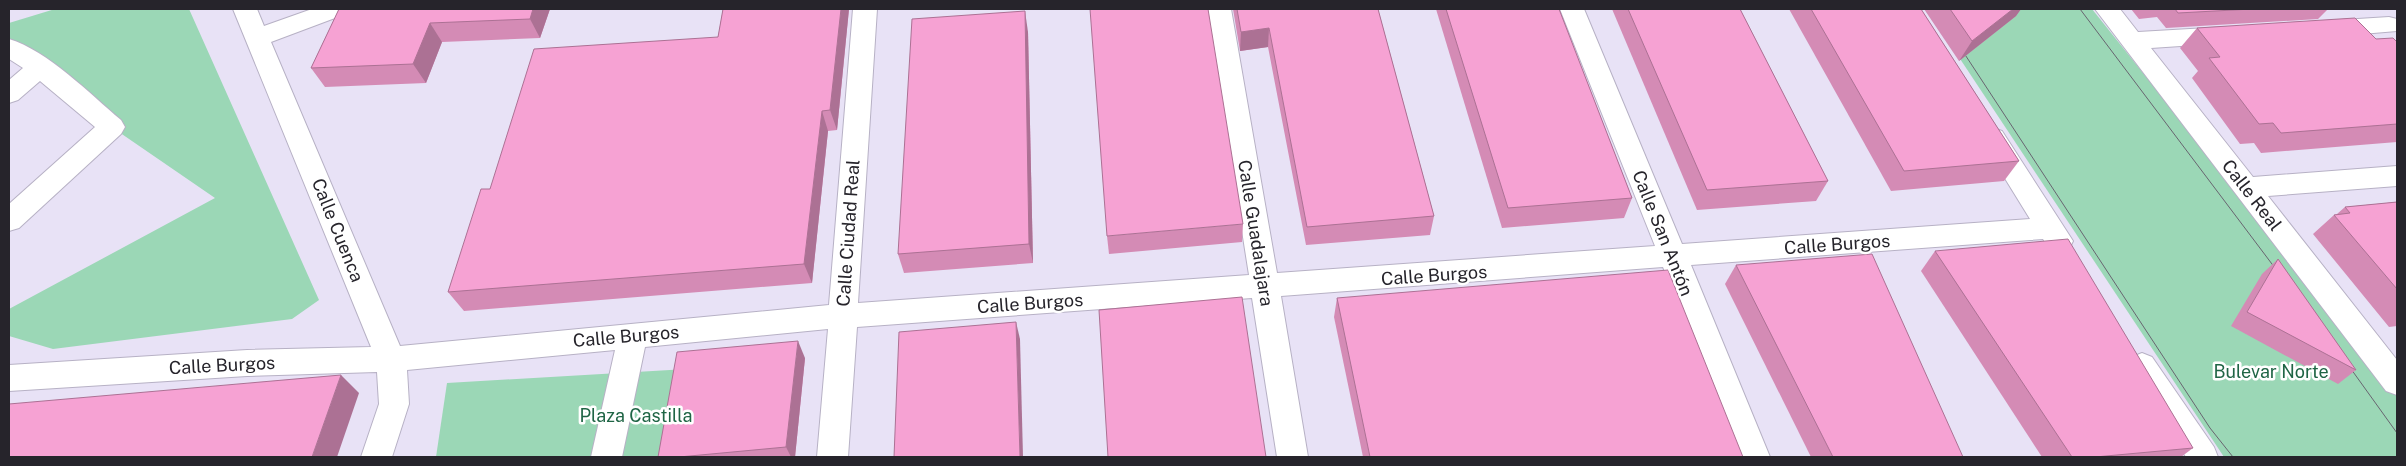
<svg xmlns="http://www.w3.org/2000/svg" width="2406" height="466" font-family="'Public Sans',sans-serif">
<rect width="100%" height="100%" fill="#e8e2f6"/>
<g fill="#9bd7b6">
<polygon points="55,9 189,9 319,300 292,319 53,349 9,336 9,309 215,198 97,117 9,39 9,23"/>
<polygon points="1927,9 2092,9 2397,391 2397,457 2224,457"/>
<polygon points="687,369 672,457 436,457 447,383"/>
</g>
<g fill="none" stroke-linecap="round" stroke-linejoin="round">
<g stroke="#b7b1c5" stroke-width="2">
<g id="minor">
<path d="M233 9H257L264 26 312 9H347L343 15 271 42 400 346 829 305 853 9H877L858 303 1249 275 1207 9H1231L1277 273 1655 246 1560 9H1584L1682 244 2030 219 1980 138 1984 131 1993 128 2002 131 2073 241 2069 249C2056 253 2050 251 2043 239L1691 265 1770 457H1740L1663 267 1281 296 1308 457H1277L1252 298 857 327 848 457H817L828 329 645 347 622 457H591L615 350 407 370 409 404 392 457H361L379 404 377 372 247 376 9 391V365L247 350 371 347Z"/>
<polygon points="2095,9 2120,9 2138,32 2225,27 2234,29 2237,35 2234,41 2225,43 2151,48 2253,177 2397,166 2397,186 2268,196 2397,360 2397,395 2386,391"/>
<polygon points="2389,17 2397,19 2397,31 2326,37 2317,35 2314,29 2317,23 2326,21"/>
<path d="M9 39C48 51 90 94 121 120L125 127 121 134 19 228 9 231V204L95 127 40 81 18 100 9 103V80L23 68 9 59Z"/>
<polygon points="2142,353 2152,357 2214,447 2218,457 2186,457 2127,366 2132,357"/>
</g>
</g>
<use href="#minor" fill="#fff" fill-rule="evenodd"/>
<g stroke="#686570" stroke-width="1">
<polyline points="2080,9 2281,276"/>
<polyline points="1958,44 2210,428 2233,457"/>
<polyline points="2346,362 2397,433"/>
</g>
</g>
<g fill="#d48bb5">
<polygon points="339,9 550,9 540,38 442,42 426,83 325,87 311,68"/>
<polygon points="723,9 849,9 837,130 828,131 812,283 464,311 448,292 490,189 718,37"/>
<polygon points="1233,9 1378,9 1434,216 1430,235 1306,245 1268,47 1240,51"/>
<polygon points="1436,9 1559,9 1632,198 1624,218 1502,228"/>
<polygon points="1612,9 1740,9 1828,181 1816,201 1697,210"/>
<polygon points="1789,9 1921,9 2019,161 2004,181 1891,191"/>
<polygon points="1924,9 2021,9 2016,16 1959,61"/>
<polygon points="2131,9 2328,9 2318,19 2166,28 2157,17 2139,19"/>
<polygon points="2197,28 2376,39 2397,42 2397,142 2261,153 2254,143 2240,144 2192,78 2198,71 2180,48"/>
<polygon points="1028,32 1033,263 904,273 898,254"/>
<polygon points="2397,202 2397,326 2389,327 2313,234 2334,215 2337,214 2345,207"/>
<polygon points="1243,224 1242,242 1109,254 1107,236"/>
<polygon points="1935,251 2193,448 2181,457 2042,457 1921,271"/>
<polygon points="2278,259 2356,370 2338,384 2231,326 2262,274"/>
<polygon points="1736,265 1963,457 1811,457 1725,284"/>
<polygon points="1337,298 1743,457 1363,457 1334,317"/>
<polygon points="805,358 795,457 658,457"/>
</g>
<g fill="#ac7194">
<polygon points="533,9 550,9 540,38 530,19"/>
<polygon points="841,9 849,9 837,130 830,110"/>
<polygon points="2013,9 2021,9 2016,16 1959,61 1972,41"/>
<polygon points="1025,11 1028,32 1033,263 1029,244"/>
<polygon points="430,23 442,42 426,83 413,64"/>
<polygon points="1269,28 1268,47 1240,51 1241,32"/>
<polygon points="822,111 828,131 812,283 804,264"/>
<polygon points="1016,322 1020,339 1023,457 1020,457"/>
<polygon points="798,341 805,358 795,457 791,457 786,447"/>
<polygon points="341,375 359,393 337,457 312,457"/>
</g>
<g fill="#f6a2d3" stroke="#ac7194">
<polygon points="339,9 533,9 530,19 430,23 413,64 311,68"/>
<polygon points="723,9 841,9 830,110 822,111 804,264 448,292 481,189 490,189 534,49 718,37"/>
<polygon points="1090,9 1208,9 1243,224 1107,236"/>
<polygon points="1237,9 1378,9 1434,216 1307,227 1269,28 1241,32"/>
<polygon points="1446,9 1559,9 1632,198 1508,208"/>
<polygon points="1628,9 1740,9 1828,181 1707,190"/>
<polygon points="1811,9 1921,9 2019,161 1904,171"/>
<polygon points="1950,9 2013,9 1972,41"/>
<polygon points="2175,9 2252,9 2178,13"/>
<polygon points="1025,11 1029,244 898,254 912,19"/>
<polygon points="2355,18 2376,39 2393,38 2397,42 2397,124 2281,133 2273,123 2259,124 2209,58 2220,57 2197,28"/>
<polygon points="2397,202 2397,289 2334,215 2350,213 2345,207"/>
<polygon points="2068,239 2193,448 2095,457 2072,457 1935,251"/>
<polygon points="1872,254 1963,457 1833,457 1736,265"/>
<polygon points="2278,259 2356,370 2247,312"/>
<polygon points="1668,270 1743,457 1370,457 1337,298"/>
<polygon points="1242,297 1266,457 1108,457 1099,310"/>
<polygon points="1016,322 1020,457 894,457 899,332"/>
<polygon points="798,341 786,447 679,457 658,457 677,352"/>
<polygon points="341,375 312,457 9,457 9,404"/>
</g>
<g text-anchor="middle" dominant-baseline="central" stroke-width="5" stroke-linejoin="round" paint-order="stroke">
<g font-size="18" fill="#26242b" stroke="#fff">
<text transform="translate(2252 195) rotate(52)">Calle Real</text>
<text transform="translate(338 230) rotate(68)">Calle Cuenca</text>
<text transform="translate(848 233) rotate(-86)">Calle Ciudad Real</text>
<text transform="translate(1256 233) rotate(81)">Calle Guadalajara</text>
<text transform="translate(1663 233) rotate(68)">Calle San Antón</text>
<text transform="translate(1837 244) rotate(-4)">Calle Burgos</text>
<text transform="translate(1434 275) rotate(-4)">Calle Burgos</text>
<text transform="translate(1030 303) rotate(-4)">Calle Burgos</text>
<text transform="translate(626 336) rotate(-5)">Calle Burgos</text>
<text transform="translate(222 365) rotate(-3)">Calle Burgos</text>
</g>
<g font-size="18" fill="#1f6545" stroke="#fff">
<text x="2271" y="371">Bulevar Norte</text>
<text x="636" y="415">Plaza Castilla</text>
</g>
</g>
<rect width="2406" height="466" fill="none" stroke="#26242b" stroke-width="20"/>
</svg>
